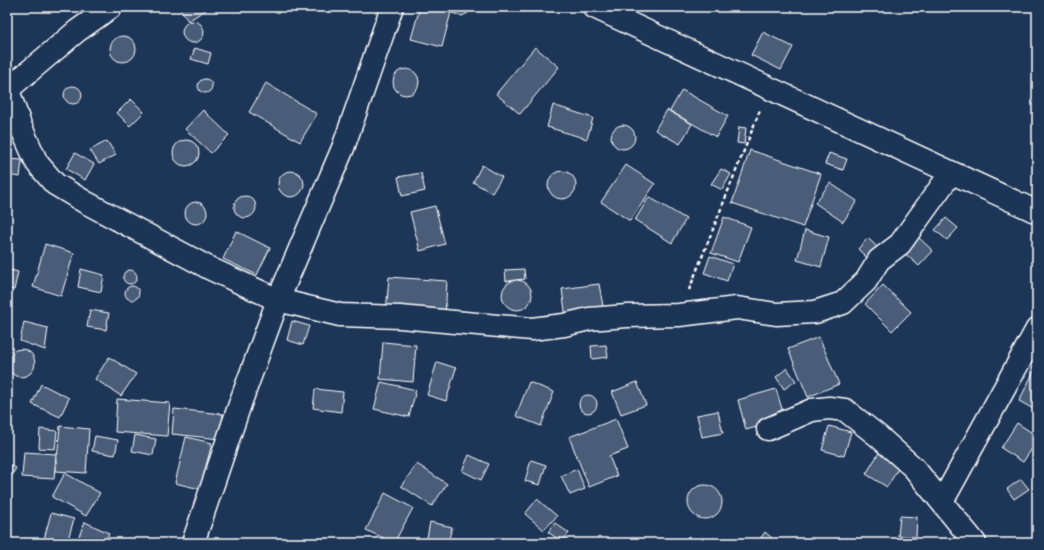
<svg xmlns="http://www.w3.org/2000/svg" width="1044" height="550" font-family="'Balsamiq Sans',sans-serif">
<rect width="100%" height="100%" fill="#1d3557"/>
<filter id="ink" filterUnits="userSpaceOnUse"><feTurbulence type="fractalNoise" baseFrequency=".025" numOctaves="2"/><feDisplacementMap in="SourceGraphic" scale="8" xChannelSelector="R" yChannelSelector="G"/><feConvolveMatrix kernelMatrix="1 2 1 2 8 2 1 2 1" color-interpolation-filters="sRGB"/></filter>
<g filter="url(#ink)">
<g fill="#4a5d79" stroke="#fff">
<polygon points="179,7 210,7 188,21"/>
<polygon points="420,7 433,7 451,12 442,47 411,39"/>
<polygon points="450,7 471,7 468,13 462,16 452,13"/>
<circle cx="193" cy="32" r="11"/>
<polygon points="763,32 793,47 781,70 751,55"/>
<circle cx="123" cy="49" r="13"/>
<polygon points="535,47 559,67 520,114 496,94"/>
<polygon points="195,48 211,53 208,64 191,59"/>
<circle cx="406" cy="82" r="13"/>
<circle cx="205" cy="86" r="7"/>
<polygon points="266,83 317,114 300,142 249,112"/>
<circle cx="73" cy="95" r="9"/>
<polygon points="682,90 728,116 716,137 670,111"/>
<polygon points="131,99 144,112 130,126 117,113"/>
<polygon points="553,105 593,118 587,139 547,127"/>
<polygon points="203,110 229,135 211,153 185,129"/>
<polygon points="667,110 692,124 680,144 655,130"/>
<circle cx="623" cy="137" r="12"/>
<polygon points="739,127 746,128 744,144 737,143"/>
<circle cx="186" cy="153" r="13"/>
<polygon points="107,141 116,155 99,164 90,150"/>
<polygon points="750,150 821,174 803,227 732,203"/>
<polygon points="75,153 94,164 85,180 66,169"/>
<polygon points="829,153 847,159 843,170 825,164"/>
<polygon points="7,159 22,160 20,177 7,175"/>
<polygon points="482,165 502,177 492,193 473,182"/>
<polygon points="626,165 655,184 630,221 601,202"/>
<polygon points="721,169 731,174 722,190 711,184"/>
<circle cx="291" cy="184" r="13"/>
<circle cx="562" cy="185" r="14"/>
<polygon points="421,173 425,191 402,196 398,177"/>
<polygon points="830,183 857,201 843,222 815,203"/>
<circle cx="245" cy="207" r="11"/>
<polygon points="649,197 686,219 672,243 635,220"/>
<circle cx="196" cy="213" r="11"/>
<polygon points="435,206 445,244 420,251 410,212"/>
<polygon points="724,217 751,227 738,262 711,253"/>
<polygon points="946,218 958,228 947,240 935,230"/>
<polygon points="805,230 829,237 821,267 797,260"/>
<polygon points="236,231 270,248 257,275 223,259"/>
<polygon points="916,235 933,251 919,266 902,251"/>
<polygon points="868,238 881,251 871,262 858,249"/>
<polygon points="45,244 74,253 61,296 33,287"/>
<polygon points="710,256 733,264 727,281 704,273"/>
<polygon points="7,269 18,272 14,290 7,289"/>
<polygon points="81,269 104,275 101,292 78,287"/>
<polygon points="524,269 525,279 506,281 505,270"/>
<circle cx="130" cy="277" r="7"/>
<polygon points="389,277 447,281 445,318 386,313"/>
<circle cx="517" cy="295" r="15"/>
<polygon points="599,284 604,312 566,318 562,289"/>
<polygon points="883,285 911,312 892,331 865,304"/>
<circle cx="132" cy="293" r="7"/>
<polygon points="90,310 109,313 106,330 87,327"/>
<polygon points="292,321 309,326 303,345 287,340"/>
<polygon points="24,322 48,328 45,350 20,341"/>
<polygon points="819,337 839,384 808,397 788,349"/>
<polygon points="383,342 416,345 413,382 380,379"/>
<polygon points="606,345 608,357 592,359 591,346"/>
<circle cx="21" cy="363" r="14"/>
<polygon points="109,357 136,374 121,396 95,379"/>
<polygon points="437,362 456,368 446,401 427,395"/>
<polygon points="1037,365 1037,411 1019,401"/>
<polygon points="787,368 796,381 784,389 776,377"/>
<polygon points="381,382 416,390 409,417 374,409"/>
<polygon points="529,382 554,392 541,426 516,416"/>
<polygon points="637,382 646,405 621,414 612,392"/>
<polygon points="41,384 69,398 60,417 32,404"/>
<polygon points="315,389 343,392 341,412 313,408"/>
<polygon points="776,389 785,419 746,430 738,400"/>
<circle cx="588" cy="404" r="9"/>
<polygon points="117,399 170,403 167,436 115,432"/>
<polygon points="174,409 223,414 220,439 172,434"/>
<polygon points="718,411 723,433 702,437 697,415"/>
<polygon points="616,419 628,449 609,456 617,476 589,487 569,437"/>
<polygon points="1017,423 1037,436 1037,441 1023,462 1001,448"/>
<polygon points="60,426 89,429 86,473 56,471"/>
<polygon points="829,426 851,432 844,456 822,450"/>
<polygon points="40,429 57,431 55,449 39,448"/>
<polygon points="135,435 156,439 153,455 132,451"/>
<polygon points="95,436 118,440 115,455 92,451"/>
<polygon points="186,437 212,443 200,489 175,483"/>
<polygon points="880,451 901,464 887,487 866,474"/>
<polygon points="24,452 56,454 54,479 22,477"/>
<polygon points="469,455 489,464 481,480 462,471"/>
<polygon points="531,460 546,465 540,485 525,481"/>
<polygon points="7,463 16,468 7,484"/>
<polygon points="417,464 447,484 432,506 401,486"/>
<polygon points="577,469 585,489 570,495 561,476"/>
<polygon points="65,473 100,493 86,516 52,497"/>
<polygon points="1021,479 1029,489 1014,499 1007,489"/>
<circle cx="705" cy="502" r="17"/>
<polygon points="385,493 413,508 394,543 366,530"/>
<polygon points="537,499 557,516 544,530 525,514"/>
<polygon points="51,513 74,519 67,543 58,543 44,539"/>
<polygon points="900,516 917,517 916,537 898,536"/>
<polygon points="85,522 109,533 105,543 76,543"/>
<polygon points="430,522 452,527 448,543 426,543"/>
<polygon points="555,523 569,533 562,542 548,532"/>
<polygon points="765,532 773,539 770,543 757,543"/>
</g>
<g fill="none" stroke-linecap="round" stroke-linejoin="round">
<g stroke="#fff" stroke-width="25">
<g id="minor">
<polyline points="594,7 1037,212"/>
<polyline points="7,90 77,31 111,7"/>
<polyline points="8,90 20,125 37,163 55,184 85,202 211,269 278,300 340,315 400,317 532,329 564,325 589,319 627,316 679,315 737,308 776,314 815,312 843,303 866,281 879,260 900,244 951,173"/>
<polyline points="768,429 812,410 829,408 845,410 878,436 914,468 975,543"/>
<polyline points="942,502 1037,329"/>
<polyline points="193,543 241,401 278,300 343,148 392,7"/>
</g>
</g>
<polyline stroke="#fff" stroke-width="2.5" stroke-dasharray="4 3" stroke-linecap="butt" points="689,290 760,110"/>
<use href="#minor" stroke="#1d3557" stroke-width="22"/>
</g>
</g>
<rect width="1044" height="550" fill="none" stroke="#1d3557" stroke-width="24"/>
<rect x="12" y="12" width="1020" height="526" fill="none" stroke="#fff" stroke-width="1.5" filter="url(#ink)"/>
</svg>
